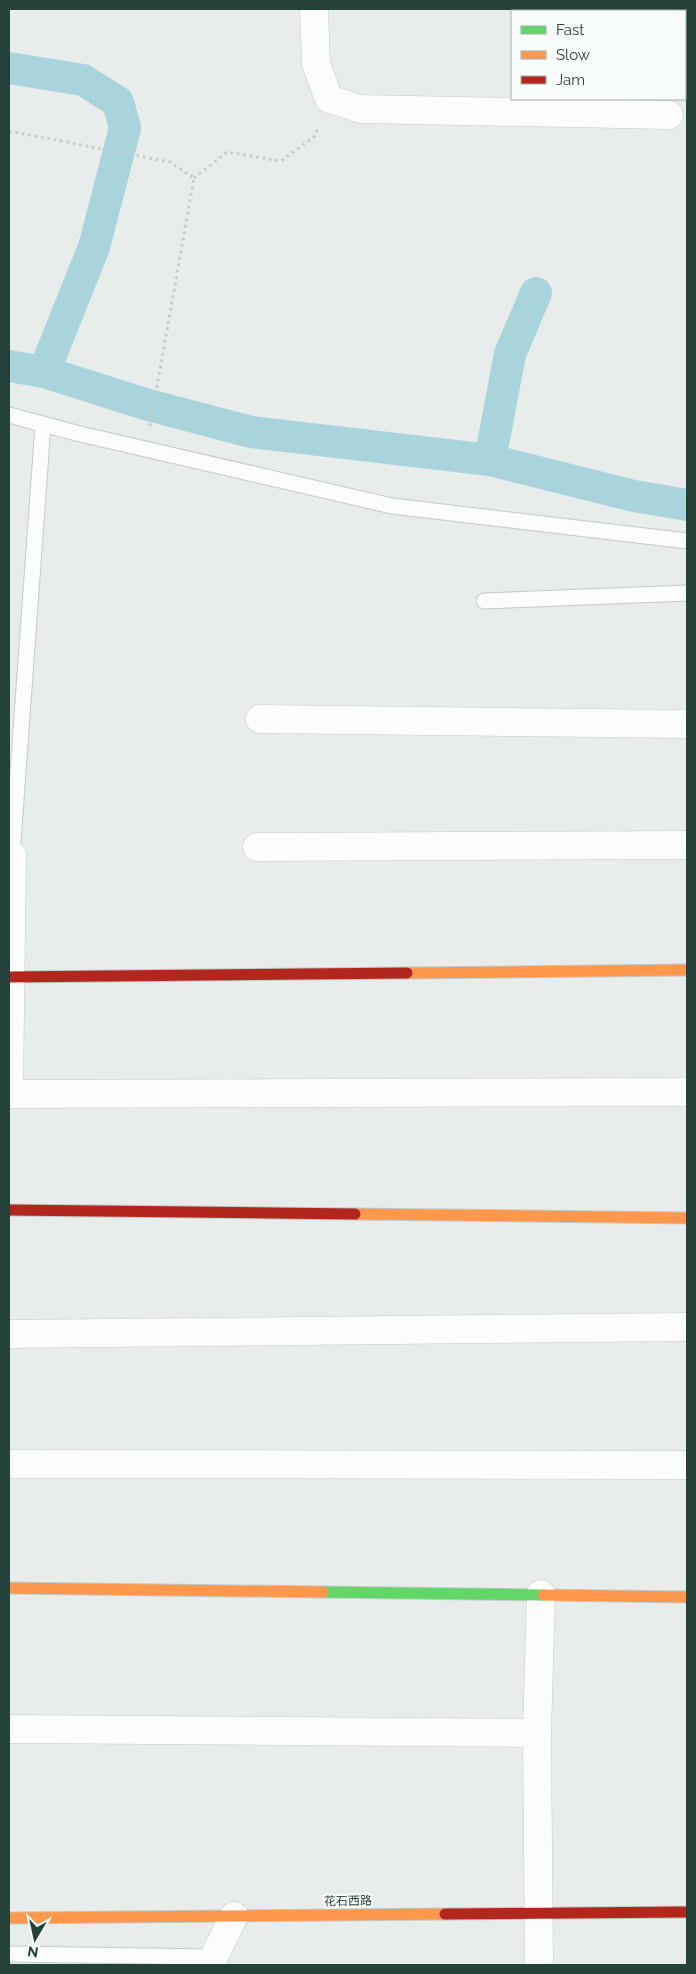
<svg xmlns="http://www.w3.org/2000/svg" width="696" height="1974" font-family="Raleway,'Noto Sans SC',sans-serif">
<rect width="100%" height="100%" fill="#e8edeb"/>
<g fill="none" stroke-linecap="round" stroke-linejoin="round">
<g stroke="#a9d4db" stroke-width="32">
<polyline points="9,68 83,80 118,102 125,128 94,247 44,372"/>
<polyline points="9,366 44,372 145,404 251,432 490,460 634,496 687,505"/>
<polyline points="490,460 510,354 536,293"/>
</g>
<g stroke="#c5cac8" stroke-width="17">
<g id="lane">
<polyline points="9,415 76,433 392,506 687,541"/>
<polyline points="484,601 687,593"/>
<polyline points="12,855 43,425"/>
<polyline points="9,1954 214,1957"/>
</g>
</g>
<g stroke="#c5cac8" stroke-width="29">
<g id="street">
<polyline points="314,9 316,64 329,99 361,109 669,115"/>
<polyline points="260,719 687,724"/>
<polyline points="257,847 687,845"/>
<polyline points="9,855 12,855 9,1089"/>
<polyline points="9,1094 687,1092"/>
<polyline points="9,1334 687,1327"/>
<polyline points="9,1464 687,1465"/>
<polyline points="9,1729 537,1733"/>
<polyline points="210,1965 234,1916"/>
<polyline points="539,1965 537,1733 541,1594"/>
</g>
</g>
<g stroke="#c3cbc8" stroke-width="13">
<polyline id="fast" points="323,1592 543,1595"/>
</g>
<g stroke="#c3cbc8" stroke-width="13">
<g id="slow">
<polyline points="407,973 687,970"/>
<polyline points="355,1214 687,1218"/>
<polyline points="9,1588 323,1592"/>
<polyline points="543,1595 687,1597"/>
<polyline points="9,1918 445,1914"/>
</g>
</g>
<g stroke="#c3cbc8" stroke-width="13">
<g id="jam">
<polyline points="9,977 407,973"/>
<polyline points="9,1210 355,1214"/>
<polyline points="445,1914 687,1912"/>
</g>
</g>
<g stroke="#c3ccca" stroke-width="3" stroke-dasharray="2.5 4" stroke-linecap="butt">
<polyline points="9,131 170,162 194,178 150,426"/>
<polyline points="194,178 227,152 281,161 315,136 319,126"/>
</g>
<use href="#lane" stroke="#fcfcfc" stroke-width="15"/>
<use href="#street" stroke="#fcfcfc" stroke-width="28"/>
<use href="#fast" stroke="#63d668" stroke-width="11"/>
<use href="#slow" stroke="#ff974d" stroke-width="11"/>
<use href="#jam" stroke="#b3261e" stroke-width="11"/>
</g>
<g text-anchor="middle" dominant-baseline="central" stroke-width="4.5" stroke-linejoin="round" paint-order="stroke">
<g font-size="12" fill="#24423a" stroke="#f7fbf9">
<text transform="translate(348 1901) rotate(-1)">花石西路</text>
</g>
</g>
<rect width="696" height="1974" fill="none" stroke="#24423a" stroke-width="20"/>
<rect x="511" y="10" width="175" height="90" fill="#f7fbf9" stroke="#a3b1ad"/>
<rect x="521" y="26" width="25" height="8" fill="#63d668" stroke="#a3b1ad"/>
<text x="556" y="35" font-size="15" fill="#24423a">Fast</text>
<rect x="521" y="51" width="25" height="8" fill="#ff974d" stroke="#a3b1ad"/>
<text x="556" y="60" font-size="15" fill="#24423a">Slow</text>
<rect x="521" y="76" width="25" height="8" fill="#b3261e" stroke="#a3b1ad"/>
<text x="556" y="85" font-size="15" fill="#24423a">Jam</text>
<g transform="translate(35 1939) rotate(189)" stroke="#f7fbf9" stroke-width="4" paint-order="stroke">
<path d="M0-4L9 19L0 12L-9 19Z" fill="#24423a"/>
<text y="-8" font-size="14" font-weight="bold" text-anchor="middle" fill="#24423a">N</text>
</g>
</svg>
